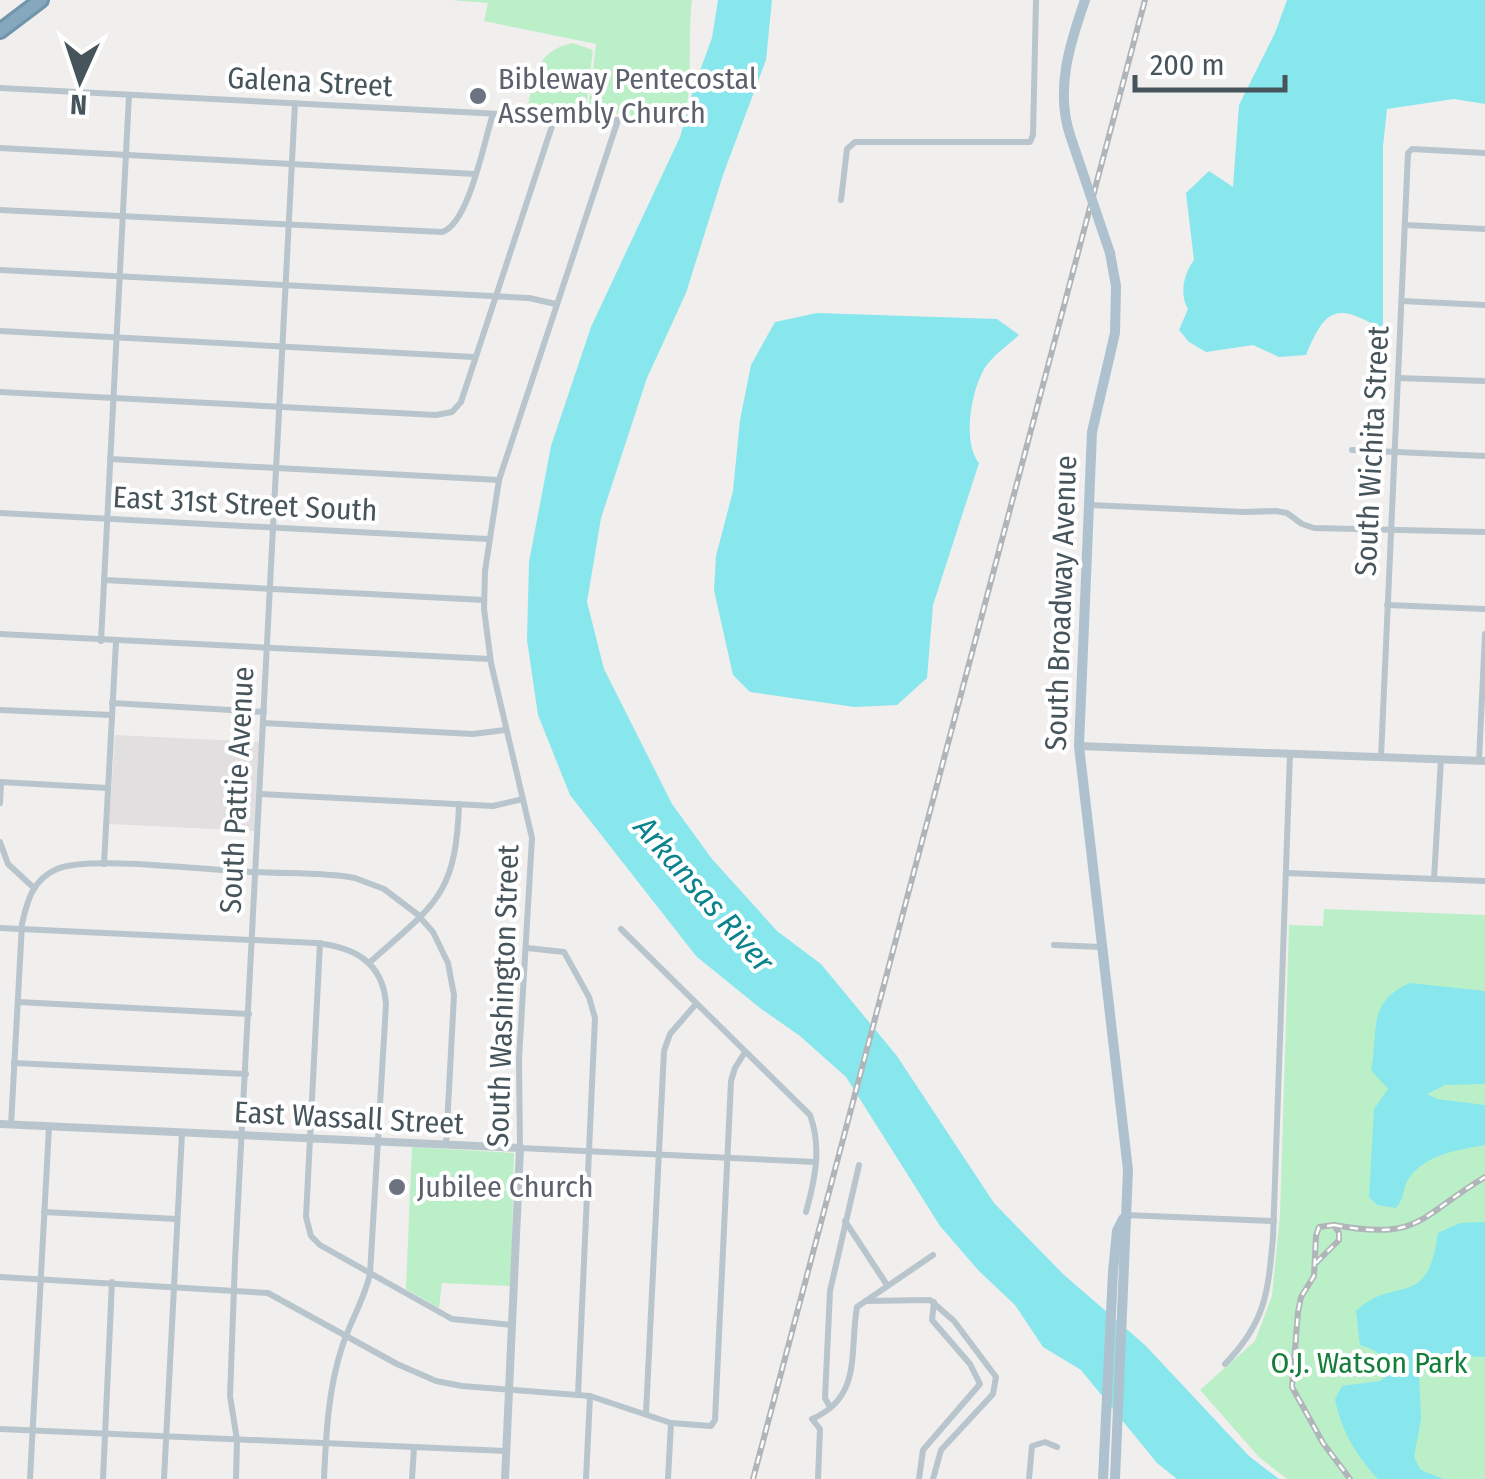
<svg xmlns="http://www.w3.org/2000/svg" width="1485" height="1479" font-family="'Fira Sans Condensed',sans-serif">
<rect width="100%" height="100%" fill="#f1eeee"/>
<polygon fill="#e2dfe0" points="115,735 260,742 255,831 109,824"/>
<g fill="#bbefc8">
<path d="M451 0H692C687 43 694 84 683 126L624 114 588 111 596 44 484 21 488 3Z"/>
<path d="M573 43 593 50 586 107 528 105C535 73 538 50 573 43Z"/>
<polygon points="1324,909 1485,915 1485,1479 1287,1479 1259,1457 1200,1390 1255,1341 1272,1296 1280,1215 1289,925 1323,926"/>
<polygon points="412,1147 514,1153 511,1286 442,1283 439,1308 406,1289"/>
</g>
<g fill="#88e6ed">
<polygon points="718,0 772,0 766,60 723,175 686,293 647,378 601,518 587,602 604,669 672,804 712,859 777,931 821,964 897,1056 994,1203 1063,1274 1145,1345 1249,1456 1279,1479 1177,1479 1157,1463 1081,1370 1043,1347 1015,1305 979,1271 940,1226 846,1077 800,1036 760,1008 696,956 570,795 538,715 527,640 529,562 551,446 591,327 680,137 694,87 712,38"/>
<path d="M1287 0H1485V104L1454 99 1387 109 1383 146V330C1338 303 1326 306 1306 355L1279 357 1253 345 1206 352 1189 342 1179 330 1188 309C1179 294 1184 273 1194 260L1186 193 1209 171 1233 187 1239 105 1275 33Z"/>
<path d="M817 313 997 319 1019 335C1008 345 991 357 984 369 971 392 962 442 979 463L933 605 927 678 897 705 855 707 750 692 733 675 714 590 716 556 733 491 740 420 751 365 775 322Z"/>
<path d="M1410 983 1485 991V1084L1445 1085 1427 1094 1437 1099 1485 1105V1145C1458 1150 1426 1154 1409 1178 1402 1188 1405 1198 1396 1208L1377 1205 1369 1197 1374 1109 1388 1089 1371 1070C1379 1031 1366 1002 1410 983Z"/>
<path d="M1485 1222V1357L1424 1354 1419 1374 1421 1419 1414 1457 1421 1470 1444 1479H1378C1357 1456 1341 1431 1335 1399L1342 1386 1380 1381 1390 1372C1385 1356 1376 1349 1360 1345L1356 1311C1396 1273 1427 1313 1438 1233L1460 1223Z"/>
</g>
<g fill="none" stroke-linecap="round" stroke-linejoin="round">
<g stroke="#7094aa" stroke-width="18">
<polyline id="motorway" points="0,31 41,0"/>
</g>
<g stroke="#b9c5cc" stroke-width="6">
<polyline points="0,88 618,120 499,480 485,571 484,609 491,663 532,838 519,1059 520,1148 816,1162"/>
<polyline points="0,148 475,174"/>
<polyline points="841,200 847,149 855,142 1030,142 1033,135 1036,0"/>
<path d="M0 210 442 232C469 224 484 141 493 114"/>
<polyline points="1405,225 1485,229"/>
<polyline points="0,270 529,298 556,304"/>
<polyline points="1402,301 1485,305"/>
<polyline points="0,331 474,357"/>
<polyline points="1398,378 1485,381"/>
<polyline points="0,392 436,415 452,412 461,402 555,117"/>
<polyline points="1352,450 1485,456"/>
<polyline points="110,459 499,480"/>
<polyline points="1090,505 1244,512 1276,511 1287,513 1302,524 1314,528 1485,532"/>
<polyline points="0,513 488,539"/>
<polyline points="104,580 484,600"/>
<polyline points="1387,605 1485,609"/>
<polyline points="0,634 490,659"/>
<polyline points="101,641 129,95"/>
<polyline points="112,703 264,712"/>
<polyline points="0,710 112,715"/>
<polyline points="263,723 473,734 505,730"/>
<polyline points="1381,757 1408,153 1412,149 1485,153"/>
<polyline points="1479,761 1485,634"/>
<polyline points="0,782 108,788"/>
<polyline points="260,794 493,806 523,799"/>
<polyline points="0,803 1,782"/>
<polyline points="0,842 8,864 34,888"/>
<polyline points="104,864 116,642"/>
<polyline points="1286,873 1485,881"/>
<polyline points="1434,879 1441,759"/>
<path d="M0 928 316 943C354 947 383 962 386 1004L370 1274C364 1300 350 1322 342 1347 328 1390 326 1435 324 1479"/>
<path d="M621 929 810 1115C822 1147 815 1180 806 1212"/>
<polyline points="320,943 306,1217 311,1236 320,1245 452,1319 513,1325"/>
<polyline points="1054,945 1101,947"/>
<polyline points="527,948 564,952 589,997 595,1018 578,1395"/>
<path d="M370 962C435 904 456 896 459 804"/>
<polyline points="18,1002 249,1014"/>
<polyline points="14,1063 246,1074"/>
<path d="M11 1125 22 924C27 901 33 879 57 869 91 855 213 871 255 872 288 874 322 872 355 878L384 889 417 914 433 932 448 963 454 995 446 1145"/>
<polyline points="44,1212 177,1219"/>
<polyline points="1125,1215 1274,1221"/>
<polyline points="845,1221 887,1285"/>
<polyline points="0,1277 268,1293 397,1364 436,1381 462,1386 590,1396 671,1423 711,1426 715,1420 731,1081 735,1068 745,1052"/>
<polyline points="866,1301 930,1300 954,1321 996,1377 993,1394 941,1450 933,1479"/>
<path d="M1225 1364C1266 1322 1268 1292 1273 1237L1290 754"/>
<polyline points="830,1407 825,1398 830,1291 859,1165"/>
<polyline points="646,1413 664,1051 670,1034 696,1004"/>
<polyline points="0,1429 506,1451"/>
<polyline points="30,1479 49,1127"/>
<polyline points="103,1479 112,1282"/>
<polyline points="164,1479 182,1133"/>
<polyline points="236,1479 237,1440 230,1396 235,1261 295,103"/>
<polyline points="412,1479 414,1448"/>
<polyline points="586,1479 590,1396"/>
<polyline points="668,1479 671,1423"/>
<path d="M818 1479 820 1429 812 1419C863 1397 849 1351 857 1307L933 1255"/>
<polyline points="919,1479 923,1450 980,1384 970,1364 932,1320 934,1302"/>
<polyline points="1029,1479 1032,1446 1045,1442 1057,1447"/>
</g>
<g stroke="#b9c5cc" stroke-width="8">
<polyline points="1079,746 1485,761"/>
<polyline points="0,1124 520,1148 505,1479"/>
</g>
<g stroke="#adc2ce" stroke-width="10">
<path d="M1070 135C1055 89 1070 43 1085 0"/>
<polyline points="1110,253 1116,286 1115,333 1092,432 1079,746 1128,1170 1115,1479"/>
<polyline points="1103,1479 1113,1272 1117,1231 1123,1219"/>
</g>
<use href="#motorway" stroke="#85a8be" stroke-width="12"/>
<g stroke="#b0b5b9" stroke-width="6">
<g id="rail">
<path d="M1334 1225C1421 1241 1418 1217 1485 1177"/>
<polyline points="1316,1263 1339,1240 1339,1233 1334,1225 1319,1227 1316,1236 1314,1276 1301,1297 1298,1312 1292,1387 1323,1443 1350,1479"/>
<polyline points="753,1479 1145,0"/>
</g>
</g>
<use href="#rail" stroke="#fff" stroke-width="2.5" stroke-dasharray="8" stroke-linecap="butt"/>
<polyline stroke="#adc2ce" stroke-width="10" points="1070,135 1110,253"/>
</g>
<g fill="#6b7280" stroke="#fff" stroke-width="4">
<circle cx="478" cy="96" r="10"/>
<circle cx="397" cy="1187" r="10"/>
</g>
<g text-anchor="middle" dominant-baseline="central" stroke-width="8" stroke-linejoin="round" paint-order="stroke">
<g font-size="30" fill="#5b616d" stroke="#fff" text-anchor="start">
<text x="498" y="79">Bibleway Pentecostal<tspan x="498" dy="34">Assembly Church</tspan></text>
<text x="417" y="1187">Jubilee Church</text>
</g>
<g font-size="30" fill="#46545c" stroke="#fff">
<text transform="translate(310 82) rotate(3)">Galena Street</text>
<text transform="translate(1372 451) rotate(-87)">South Wichita Street</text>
<text transform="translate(245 504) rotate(3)">East 31st Street South</text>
<text transform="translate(1061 603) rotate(-88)">South Broadway Avenue</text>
<text transform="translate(237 790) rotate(-87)">South Pattie Avenue</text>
<text transform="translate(503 996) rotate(-88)">South Washington Street</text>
<text transform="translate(349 1118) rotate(3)">East Wassall Street</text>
</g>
<g font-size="30" fill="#157e3b" stroke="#fff">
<text x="1369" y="1363">O.J. Watson Park</text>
</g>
<g font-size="32" font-style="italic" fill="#0b838c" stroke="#fff">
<text transform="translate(704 894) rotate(49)">Arkansas River</text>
</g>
</g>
<g transform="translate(80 80) rotate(183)" stroke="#ffffff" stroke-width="8" paint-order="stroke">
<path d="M0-8L18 38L0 25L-18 38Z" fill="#46545c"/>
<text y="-15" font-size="28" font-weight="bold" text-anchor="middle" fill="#46545c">N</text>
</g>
<path d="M1135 75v15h150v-15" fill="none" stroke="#46545c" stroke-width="5"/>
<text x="1150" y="75" font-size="30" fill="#46545c" stroke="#ffffff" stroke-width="8" paint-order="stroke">200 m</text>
</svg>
